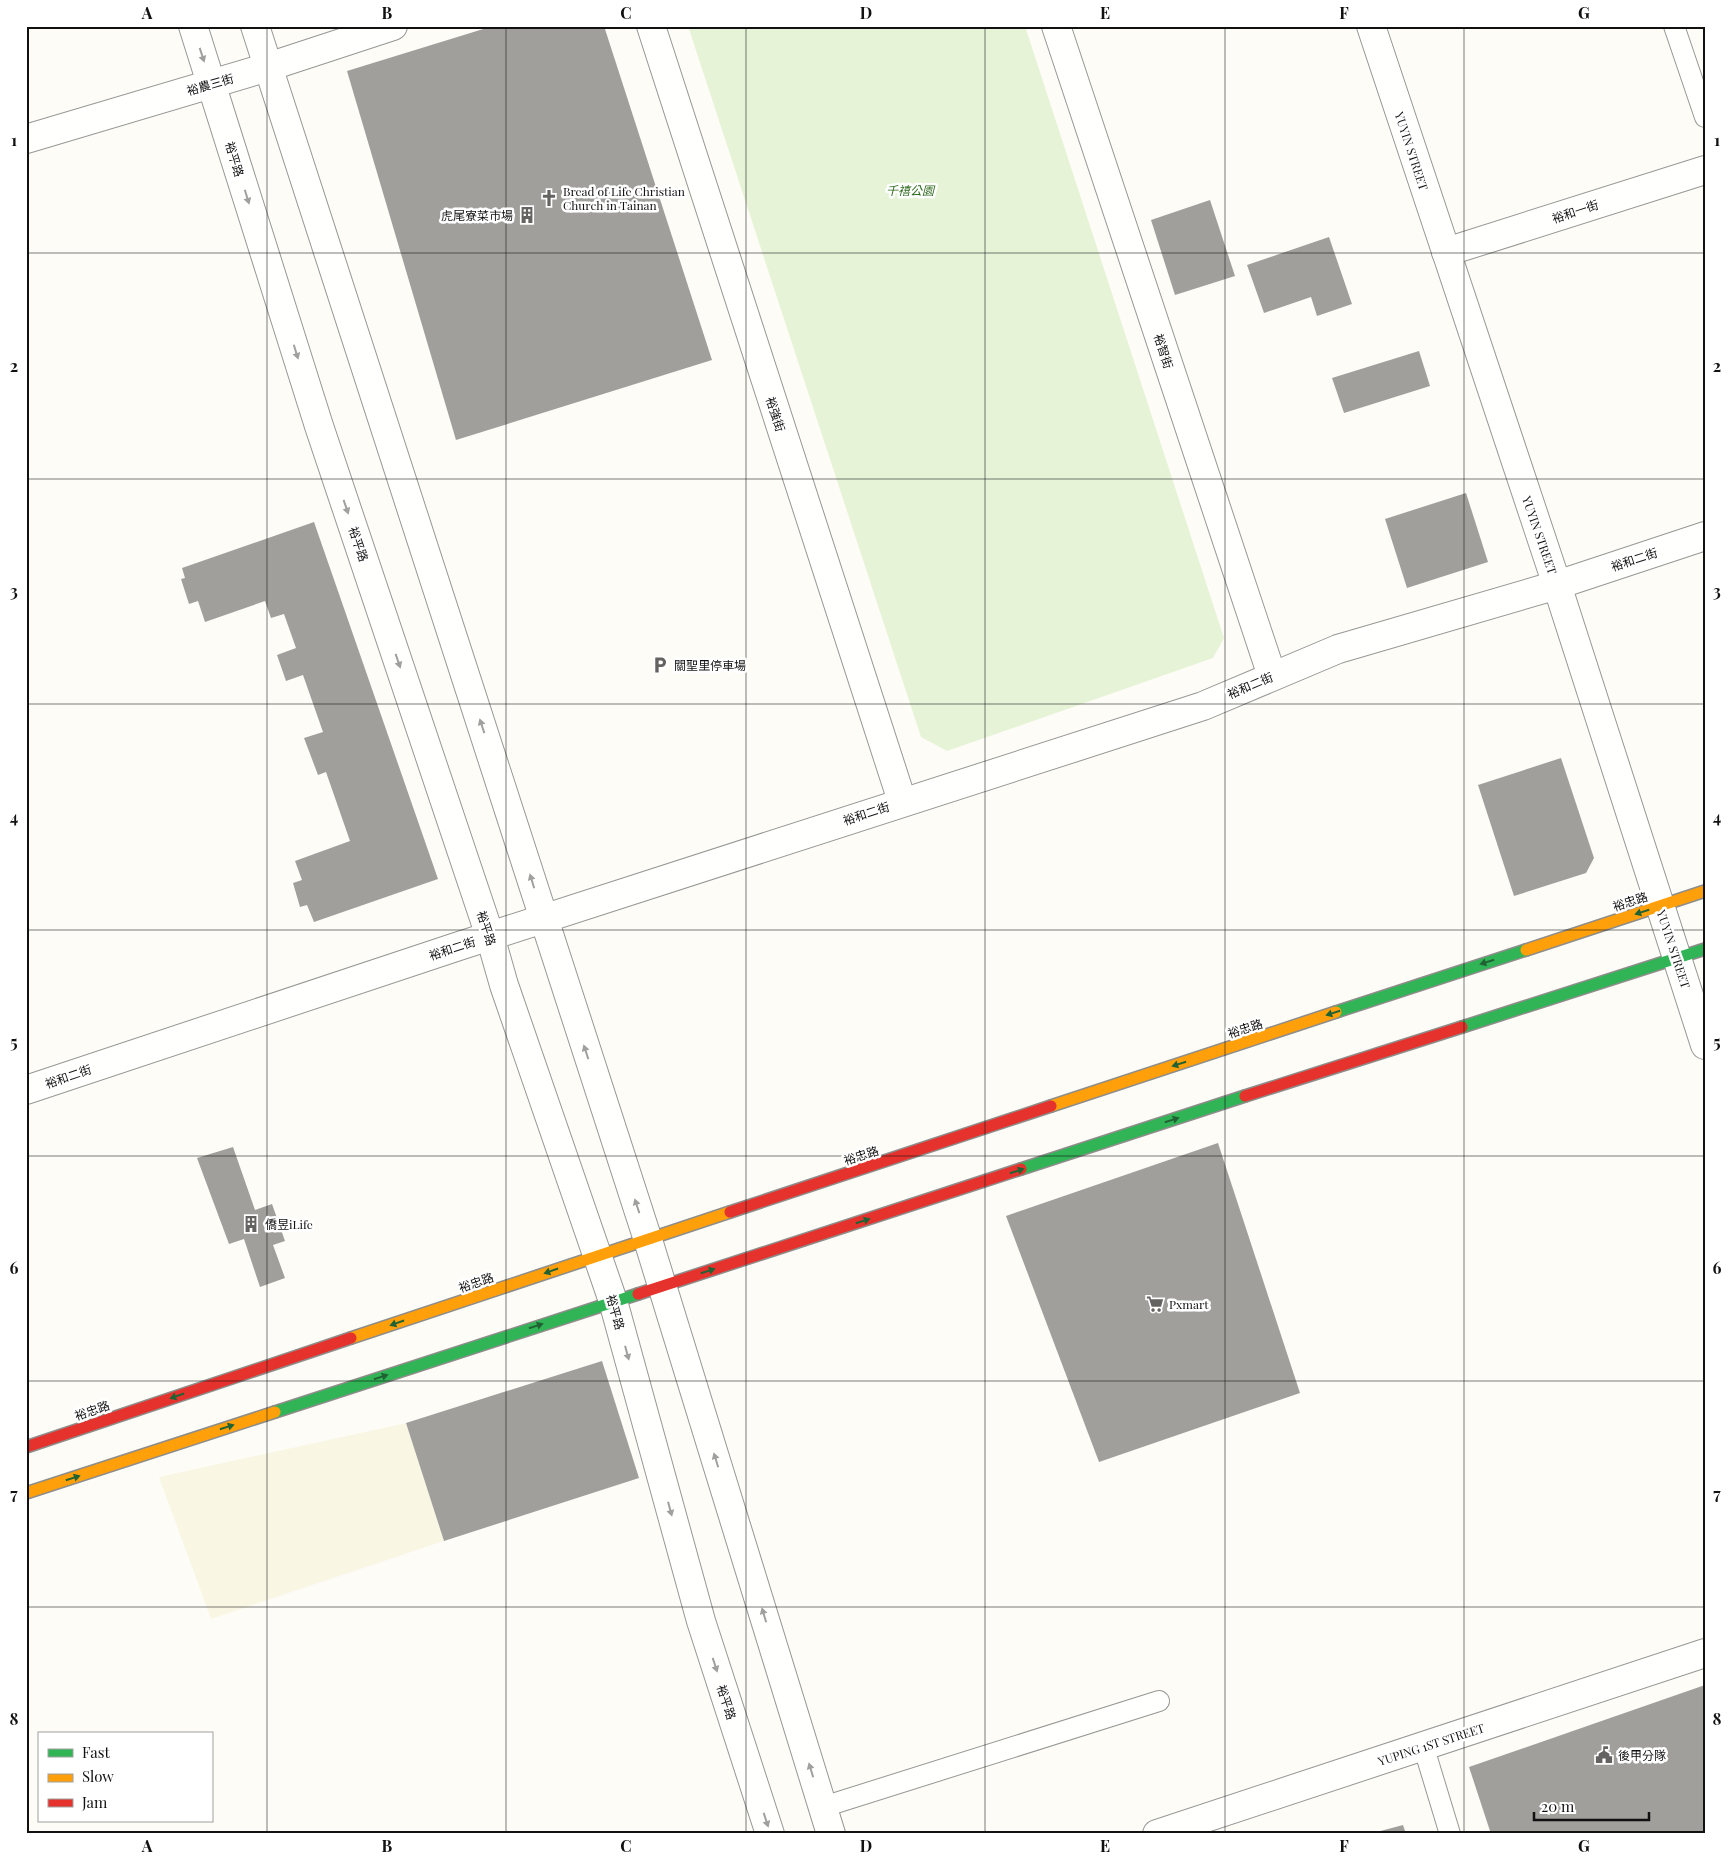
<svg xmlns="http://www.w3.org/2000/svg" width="1731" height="1860" font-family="'Playfair Display','Noto Sans TC',serif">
<rect width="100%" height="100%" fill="#fdfcf7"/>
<polygon fill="#f9f7e4" points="406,1423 444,1541 211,1619 159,1477"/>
<polygon fill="#e7f3d7" points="688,26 1025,26 1224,638 1213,658 947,751 921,737"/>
<g fill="#a19f9c">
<polygon points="493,26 604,26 712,360 456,440 347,71"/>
<polygon points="1210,200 1235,276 1175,295 1151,220"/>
<polygon points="1329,237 1352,304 1317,316 1311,297 1264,313 1247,265"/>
<polygon points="1419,351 1430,386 1344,413 1332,378"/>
<polygon points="1466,493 1488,562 1407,588 1385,519"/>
<polygon points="314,522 438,879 314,922 307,905 300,907 293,883 302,880 295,861 350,841 326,772 318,775 304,738 323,732 303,675 286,681 277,655 296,648 284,614 271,618 265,601 205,622 198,601 189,604 181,579 185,578 182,568"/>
<polygon points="1561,758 1594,858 1586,873 1514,896 1478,785"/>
<polygon points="1218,1143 1300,1393 1099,1462 1006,1216"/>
<polygon points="233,1147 255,1210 272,1204 285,1241 273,1245 285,1278 260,1287 244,1239 229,1244 197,1158"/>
<polygon points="602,1361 639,1478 444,1541 406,1423"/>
<polygon points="1705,1685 1705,1834 1491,1834 1469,1767"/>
<polygon points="1403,1825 1406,1834 1373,1834 1373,1833"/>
</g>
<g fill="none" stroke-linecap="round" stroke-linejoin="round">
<g stroke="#979795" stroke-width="22">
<g id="lane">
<polyline points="1674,26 1705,117"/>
<polyline points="1423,1745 1450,1834"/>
<polyline points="823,1807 1159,1701"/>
</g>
</g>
<g stroke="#979795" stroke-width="30">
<g id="street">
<polyline points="193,26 319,426 490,936 504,985 613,1301 701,1621 770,1834"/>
<polyline points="255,26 648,1240 831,1834"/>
<polyline points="651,26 902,801"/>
<polyline points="1056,26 1272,676"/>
<polyline points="1371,26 1557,585 1705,1045"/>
<polyline points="26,139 268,67 393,26"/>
<polyline points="1446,252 1705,170"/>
<polyline points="26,1090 456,947 1203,706 1338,649 1557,585 1705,536"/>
<polyline points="1157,1834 1705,1653"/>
</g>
</g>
<g stroke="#8e8d8b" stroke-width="14">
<g id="fast">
<polyline points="1336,1012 1526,950"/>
<polyline points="1462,1027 1705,949"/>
<polyline points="1021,1169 1245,1096"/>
<polyline points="275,1412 638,1294"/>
</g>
</g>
<g stroke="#8e8d8b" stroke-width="14">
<g id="slow">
<polyline points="1526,950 1705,891"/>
<polyline points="1051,1106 1336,1012"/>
<polyline points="351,1338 730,1212"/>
<polyline points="26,1493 275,1412"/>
</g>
</g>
<g stroke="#8e8d8b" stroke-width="14">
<g id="jam">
<polyline points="1245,1096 1462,1027"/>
<polyline points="730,1212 1051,1106"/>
<polyline points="638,1294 1021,1169"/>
<polyline points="26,1447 351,1338"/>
</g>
</g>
<use href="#lane" stroke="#fffffe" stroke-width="20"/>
<use href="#street" stroke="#fffffe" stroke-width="28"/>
<use href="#fast" stroke="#30b455" stroke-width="11"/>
<use href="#slow" stroke="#ff9f0a" stroke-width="11"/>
<use href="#jam" stroke="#e5322d" stroke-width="11"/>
</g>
<defs><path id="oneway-solid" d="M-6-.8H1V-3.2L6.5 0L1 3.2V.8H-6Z" transform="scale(1.25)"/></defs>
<g fill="#a0a09f">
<use href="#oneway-solid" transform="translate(202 55) rotate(72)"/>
<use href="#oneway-solid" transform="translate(247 197) rotate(73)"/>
<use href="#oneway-solid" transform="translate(296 352) rotate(73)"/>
<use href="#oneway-solid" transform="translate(346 507) rotate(71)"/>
<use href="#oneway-solid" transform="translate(398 661) rotate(71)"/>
<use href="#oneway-solid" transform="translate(482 726) rotate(-108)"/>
<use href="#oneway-solid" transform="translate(532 881) rotate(-107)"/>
<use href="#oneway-solid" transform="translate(586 1052) rotate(-108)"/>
<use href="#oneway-solid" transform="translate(637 1206) rotate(-108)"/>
<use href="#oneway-solid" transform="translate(627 1353) rotate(75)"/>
<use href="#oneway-solid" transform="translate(716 1460) rotate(-107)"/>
<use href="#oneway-solid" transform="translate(670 1509) rotate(75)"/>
<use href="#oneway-solid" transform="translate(764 1615) rotate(-107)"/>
<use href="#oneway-solid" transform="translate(715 1665) rotate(72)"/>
<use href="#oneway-solid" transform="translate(811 1770) rotate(-107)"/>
<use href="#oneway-solid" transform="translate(766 1820) rotate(72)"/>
</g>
<g fill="#206233">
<use href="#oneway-solid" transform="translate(1642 912) rotate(162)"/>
<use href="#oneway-solid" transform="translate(1487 962) rotate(162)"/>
<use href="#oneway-solid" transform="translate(1333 1013) rotate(162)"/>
<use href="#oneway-solid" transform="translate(1179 1064) rotate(162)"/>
<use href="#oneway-solid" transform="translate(1172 1120) rotate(-18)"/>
<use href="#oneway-solid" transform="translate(1017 1171) rotate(-18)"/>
<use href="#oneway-solid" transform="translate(863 1221) rotate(-18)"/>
<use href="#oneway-solid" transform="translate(551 1271) rotate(161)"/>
<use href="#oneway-solid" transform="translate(708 1271) rotate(-18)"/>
<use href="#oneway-solid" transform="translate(397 1323) rotate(161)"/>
<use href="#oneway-solid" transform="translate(536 1326) rotate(-18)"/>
<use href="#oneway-solid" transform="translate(381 1377) rotate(-18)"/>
<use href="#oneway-solid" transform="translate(177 1396) rotate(161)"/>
<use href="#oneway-solid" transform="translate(227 1427) rotate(-18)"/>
<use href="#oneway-solid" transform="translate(73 1478) rotate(-18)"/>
</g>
<path fill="none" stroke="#111" stroke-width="1" stroke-opacity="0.55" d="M267 26V1834M506 26V1834M746 26V1834M985 26V1834M1225 26V1834M1464 26V1834M26 253H1705M26 479H1705M26 704H1705M26 930H1705M26 1156H1705M26 1381H1705M26 1607H1705"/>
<defs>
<g id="church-bare" transform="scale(1.35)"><path d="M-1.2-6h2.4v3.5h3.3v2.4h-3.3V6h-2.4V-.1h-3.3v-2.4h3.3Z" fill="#646362" stroke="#fff" stroke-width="2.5" paint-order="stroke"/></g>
<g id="building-bare" transform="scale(1.35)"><path d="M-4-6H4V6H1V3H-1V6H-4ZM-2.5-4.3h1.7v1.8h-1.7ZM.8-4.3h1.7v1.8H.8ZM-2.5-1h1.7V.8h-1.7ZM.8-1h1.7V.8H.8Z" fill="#646362" stroke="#fff" stroke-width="2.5" paint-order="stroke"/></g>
<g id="parking-bare" transform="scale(1.35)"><path d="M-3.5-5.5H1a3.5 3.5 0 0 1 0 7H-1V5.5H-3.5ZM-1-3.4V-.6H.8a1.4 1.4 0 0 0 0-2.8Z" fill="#646362" stroke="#fff" stroke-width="2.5" paint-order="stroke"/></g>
<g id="supermarket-bare" transform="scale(1.35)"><path d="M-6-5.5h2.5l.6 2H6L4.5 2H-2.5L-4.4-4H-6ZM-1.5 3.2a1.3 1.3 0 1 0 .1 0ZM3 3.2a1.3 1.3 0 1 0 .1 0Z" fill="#646362" stroke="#fff" stroke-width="2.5" paint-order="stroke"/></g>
<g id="civic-bare" transform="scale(1.35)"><path d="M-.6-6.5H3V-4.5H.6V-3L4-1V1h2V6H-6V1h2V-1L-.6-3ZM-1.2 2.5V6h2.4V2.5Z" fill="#646362" stroke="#fff" stroke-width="2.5" paint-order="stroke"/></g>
</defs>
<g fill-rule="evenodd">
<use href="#church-bare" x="549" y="198"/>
<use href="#building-bare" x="527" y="215"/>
<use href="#parking-bare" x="660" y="665"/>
<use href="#building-bare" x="251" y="1224"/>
<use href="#supermarket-bare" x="1155" y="1304"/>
<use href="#civic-bare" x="1604" y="1755"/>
</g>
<g text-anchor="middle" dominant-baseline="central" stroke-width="5" stroke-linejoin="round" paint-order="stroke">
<g font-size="12" fill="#111" stroke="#fff">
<text transform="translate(210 84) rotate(-16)">裕農三街</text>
<text transform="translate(1412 151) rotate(72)">YUYIN STREET</text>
<text transform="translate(235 159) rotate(73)">裕平路</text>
<text transform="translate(1575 211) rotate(-18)">裕和一街</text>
<text transform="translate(1164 351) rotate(72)">裕智街</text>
<text transform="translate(776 414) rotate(72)">裕強街</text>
<text transform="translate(1540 535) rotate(71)">YUYIN STREET</text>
<text transform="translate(359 544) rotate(71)">裕平路</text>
<text transform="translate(1634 559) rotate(-18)">裕和二街</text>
<text transform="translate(1250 685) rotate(-23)">裕和二街</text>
<text transform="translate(866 813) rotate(-18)">裕和二街</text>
<text transform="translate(1630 901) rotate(-18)">裕忠路</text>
<text transform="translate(487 928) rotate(72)">裕平路</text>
<text transform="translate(452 948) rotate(-18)">裕和二街</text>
<text transform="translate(1674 949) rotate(72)">YUYIN STREET</text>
<text transform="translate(1245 1028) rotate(-18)">裕忠路</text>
<text transform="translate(68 1076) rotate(-19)">裕和二街</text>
<text transform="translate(861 1155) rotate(-18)">裕忠路</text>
<text transform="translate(476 1282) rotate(-19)">裕忠路</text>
<text transform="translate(616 1312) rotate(74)">裕平路</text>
<text transform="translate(92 1410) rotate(-19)">裕忠路</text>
<text transform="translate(727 1702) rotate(72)">裕平路</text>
<text transform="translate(1431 1744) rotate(-18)">YUPING 1ST STREET</text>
</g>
<g font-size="12" font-style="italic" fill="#2f6b1f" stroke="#fff">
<text x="910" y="190">千禧公園</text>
</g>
<g font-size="12" fill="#111" stroke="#fff" text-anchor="start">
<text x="563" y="191">Bread of Life Christian<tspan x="563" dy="14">Church in Tainan</tspan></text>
<text x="513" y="215" text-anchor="end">虎尾寮菜市場</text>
<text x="674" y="665">關聖里停車場</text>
<text x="265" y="1224">僑昱iLife</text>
<text x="1169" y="1304">Pxmart</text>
<text x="1618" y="1755">後甲分隊</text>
</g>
</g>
<rect width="1731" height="1860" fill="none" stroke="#ffffff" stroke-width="55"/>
<rect x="38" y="1732" width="175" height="90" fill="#ffffff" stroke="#a0a0a0"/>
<rect x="48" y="1749" width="25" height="8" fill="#30b455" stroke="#a0a0a0"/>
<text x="82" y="1758" font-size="15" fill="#111111">Fast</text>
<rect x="48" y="1774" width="25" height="8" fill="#ff9f0a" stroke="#a0a0a0"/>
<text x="82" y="1782" font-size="15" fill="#111111">Slow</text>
<rect x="48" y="1799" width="25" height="8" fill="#e5322d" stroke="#a0a0a0"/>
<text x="82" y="1808" font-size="15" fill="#111111">Jam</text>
<path d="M1534 1812v8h115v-8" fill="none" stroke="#111111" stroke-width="2.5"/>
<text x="1541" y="1812" font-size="15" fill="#111111" stroke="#ffffff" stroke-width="4" paint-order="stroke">20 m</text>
<rect x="28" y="28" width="1676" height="1804" fill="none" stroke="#111" stroke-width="2"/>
<g font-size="16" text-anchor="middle" font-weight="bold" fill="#111">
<text x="147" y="19">A</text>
<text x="387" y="19">B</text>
<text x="626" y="19">C</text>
<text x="866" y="19">D</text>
<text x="1105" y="19">E</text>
<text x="1344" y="19">F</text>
<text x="1584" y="19">G</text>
<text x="14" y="146">1</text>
<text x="1717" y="146">1</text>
<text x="14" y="372">2</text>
<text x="1717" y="372">2</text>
<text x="14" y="597">3</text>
<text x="1717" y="597">3</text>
<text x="14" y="823">4</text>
<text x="1717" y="823">4</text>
<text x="14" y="1048">5</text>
<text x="1717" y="1048">5</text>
<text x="14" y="1274">6</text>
<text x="1717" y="1274">6</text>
<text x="14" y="1500">7</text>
<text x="1717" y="1500">7</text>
<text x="14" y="1725">8</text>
<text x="1717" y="1725">8</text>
<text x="147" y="1852">A</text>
<text x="387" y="1852">B</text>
<text x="626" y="1852">C</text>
<text x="866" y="1852">D</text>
<text x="1105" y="1852">E</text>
<text x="1344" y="1852">F</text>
<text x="1584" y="1852">G</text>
</g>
</svg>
